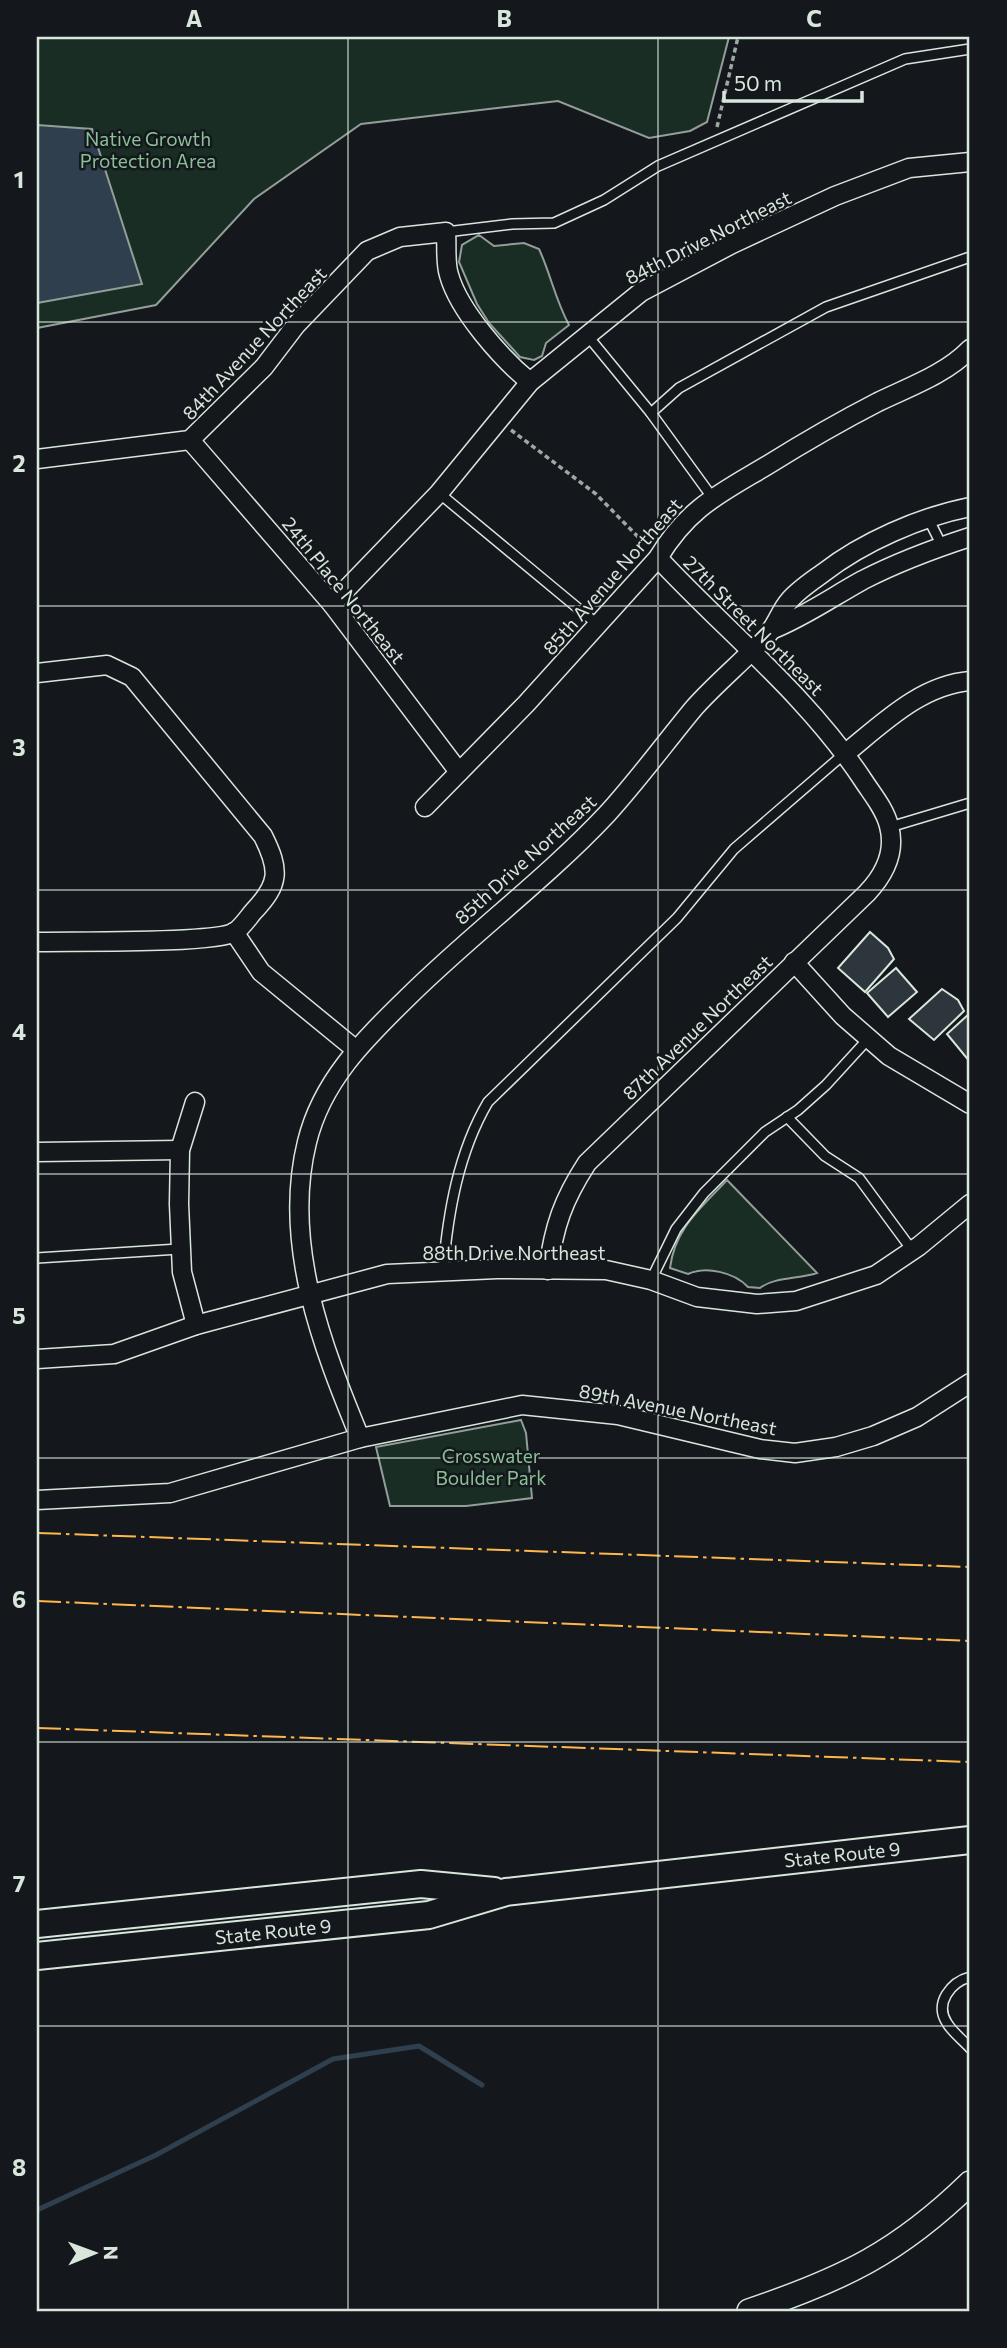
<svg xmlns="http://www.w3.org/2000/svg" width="1007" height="2348" font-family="Commissioner,sans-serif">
<rect width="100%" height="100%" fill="#14181c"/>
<g fill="#1a2d24" stroke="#939e99" stroke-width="2">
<polygon points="37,37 729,37 707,122 690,131 649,138 558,101 361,124 254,199 156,305 37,328"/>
<path d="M479 235 494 246 524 243 539 249C551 275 555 299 569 325L546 343 542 356 534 360 520 357 489 323 477 304 459 262 462 245Z"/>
<path d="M727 1180 817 1273C799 1279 774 1277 760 1288L748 1287C734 1272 706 1266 688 1274L670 1268C675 1228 701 1208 727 1180Z"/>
<polygon points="521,1420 526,1433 532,1498 466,1506 390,1506 376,1447"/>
</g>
<polygon fill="#2f3f4d" stroke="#939e99" stroke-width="2" points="37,125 92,129 142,284 37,303"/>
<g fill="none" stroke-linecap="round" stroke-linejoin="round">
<polyline stroke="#2f3f4d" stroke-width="5" points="37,2210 156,2155 333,2059 419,2046 482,2085"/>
</g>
<g fill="#2c363c" stroke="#d8e6dc" stroke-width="2">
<polygon points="870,932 888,948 894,959 865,992 838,968"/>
<polygon points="896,968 917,992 888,1017 867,993"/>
<polygon points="942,989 958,1000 964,1011 934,1040 909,1019"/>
<polygon points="970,1013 970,1062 947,1034"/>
</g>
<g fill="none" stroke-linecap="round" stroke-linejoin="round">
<g stroke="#d8e6dc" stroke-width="12">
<g id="lane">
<polyline points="446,232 512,224 554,223 604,200 658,166 905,59 970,49"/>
<polyline points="587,335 651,413 712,497"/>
<polyline points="651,413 679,388 826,307 970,257"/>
<polyline points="439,493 597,624"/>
<polyline points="929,520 942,546"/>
<polyline points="890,827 970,803"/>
<polyline points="787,1117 825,1156 859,1178 912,1250"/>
<polyline points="37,1258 179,1249"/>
<path d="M443 1271C448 1213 458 1153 488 1102L677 918 734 849 844 754"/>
<polyline points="651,1280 676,1229 704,1193 765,1132 798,1110 826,1085 869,1038"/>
<path d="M970 2048C963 2040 952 2032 947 2023 934 2003 951 1982 970 1977"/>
</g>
</g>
<g stroke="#d8e6dc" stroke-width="21">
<g id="street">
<polyline points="190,440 332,604 459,772"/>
<path d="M37 459 190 440 264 367 296 325 367 251 400 237 446 232C447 246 445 263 449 275 459 311 502 359 530 382"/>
<polyline points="332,604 439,493 530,382 641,292 732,244 835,196 909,168 970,162"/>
<path d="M771 630C804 617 832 597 863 580 898 562 933 549 970 537"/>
<path d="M37 673 107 665 132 677 263 836C280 870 280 884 253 912 248 918 242 927 235 932 215 944 69 941 37 942"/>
<path d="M846 753C883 723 921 685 970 681"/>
<path d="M425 807 526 704 658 558C688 508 719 494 766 466 803 443 839 422 878 402 909 387 946 374 970 349"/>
<polyline points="234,932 261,972 355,1049"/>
<polyline points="794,962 843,1016 889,1056 970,1104"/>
<polyline points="195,1102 180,1150 179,1204 182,1272 196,1325"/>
<polyline points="37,1152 180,1150"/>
<path d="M548 1270C554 1226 563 1200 587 1163L867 893C884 875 896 852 889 826 885 809 872 794 863 780 807 695 727 632 658 558"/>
<polyline points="37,1359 114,1354 196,1325 387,1274 497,1269 606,1270 651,1280 697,1297 757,1304 796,1301 876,1275 919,1246 970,1204"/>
<path d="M360 1438C322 1346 282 1243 307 1142 322 1080 366 1038 409 996 473 933 546 879 607 814 638 780 665 743 694 708 718 681 746 659 769 633 777 623 781 610 789 601 798 590 812 581 823 573 863 542 920 517 970 507"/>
<polyline points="37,1500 170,1493 360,1438 522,1405 618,1415 760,1449 795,1453 836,1447 873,1436 917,1417 970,1383"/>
</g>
</g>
<g stroke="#d8e6dc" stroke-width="26">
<path id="secondary" d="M749 2311C843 2279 898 2253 970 2183"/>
</g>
<g stroke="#d8e6dc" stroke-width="30">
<g id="primary">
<polyline points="37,1924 421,1884 494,1891"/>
<polyline points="37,1956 429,1915 506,1892 970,1840"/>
</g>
</g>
<g stroke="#9da8a2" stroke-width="3.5" stroke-dasharray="5 3.5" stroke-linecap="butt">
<polyline points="717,127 738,37"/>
<polyline points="511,430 596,494 646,545"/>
</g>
<use href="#lane" stroke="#14181c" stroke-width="9"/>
<use href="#street" stroke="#14181c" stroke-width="18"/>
<use href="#secondary" stroke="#14181c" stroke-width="23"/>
<use href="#primary" stroke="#14181c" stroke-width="26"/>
<g stroke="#ffb74d" stroke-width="2" stroke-dasharray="24 5 3.5 5" stroke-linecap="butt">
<polyline points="37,1533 970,1567"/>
<polyline points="37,1601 970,1641"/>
<polyline points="37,1728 970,1762"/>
</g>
</g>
<path fill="none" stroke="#d8e6dc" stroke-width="2" stroke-opacity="0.55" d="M348 37V2311M658 37V2311M37 322H970M37 606H970M37 890H970M37 1174H970M37 1458H970M37 1742H970M37 2026H970"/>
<g text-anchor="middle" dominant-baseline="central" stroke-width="5" stroke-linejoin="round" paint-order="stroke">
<g font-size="19" fill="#8ac095" stroke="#14181c">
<text x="148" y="138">Native Growth<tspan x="148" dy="22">Protection Area</tspan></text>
<text x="491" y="1455">Crosswater<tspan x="491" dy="22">Boulder Park</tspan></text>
</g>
<g font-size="19" fill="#d8e6dc" stroke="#14181c">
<text transform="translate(708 237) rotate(-27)">84th Drive Northeast</text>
<text transform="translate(254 343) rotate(-47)">84th Avenue Northeast</text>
<text transform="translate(612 576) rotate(-49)">85th Avenue Northeast</text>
<text transform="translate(344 590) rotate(51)">24th Place Northeast</text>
<text transform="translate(754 625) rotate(45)">27th Street Northeast</text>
<text transform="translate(525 859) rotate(-42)">85th Drive Northeast</text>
<text transform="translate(697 1027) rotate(-44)">87th Avenue Northeast</text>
<text x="514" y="1252">88th Drive Northeast</text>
<text transform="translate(678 1409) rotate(11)">89th Avenue Northeast</text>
<text transform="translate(842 1854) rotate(-6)">State Route 9</text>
<text transform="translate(273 1931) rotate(-6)">State Route 9</text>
</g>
</g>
<rect width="1007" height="2348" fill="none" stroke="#14181c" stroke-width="77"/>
<g transform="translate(94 2253) rotate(89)" stroke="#14181c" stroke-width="5" paint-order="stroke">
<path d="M0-5L12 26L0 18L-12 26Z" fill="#d8e6dc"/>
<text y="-10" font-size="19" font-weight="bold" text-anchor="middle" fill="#d8e6dc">N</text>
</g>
<path d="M724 91v10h138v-10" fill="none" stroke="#d8e6dc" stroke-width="3.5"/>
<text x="734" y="91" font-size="21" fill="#d8e6dc" stroke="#14181c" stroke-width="5" paint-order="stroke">50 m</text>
<rect x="38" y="38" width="930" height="2272" fill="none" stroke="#d8e6dc" stroke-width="2.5"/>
<g font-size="23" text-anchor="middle" font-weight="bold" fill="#d8e6dc">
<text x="194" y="27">A</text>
<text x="504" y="27">B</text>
<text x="814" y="27">C</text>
<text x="19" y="188">1</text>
<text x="19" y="472">2</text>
<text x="19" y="756">3</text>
<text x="19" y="1040">4</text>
<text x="19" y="1324">5</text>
<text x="19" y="1608">6</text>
<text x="19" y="1892">7</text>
<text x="19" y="2176">8</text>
</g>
</svg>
